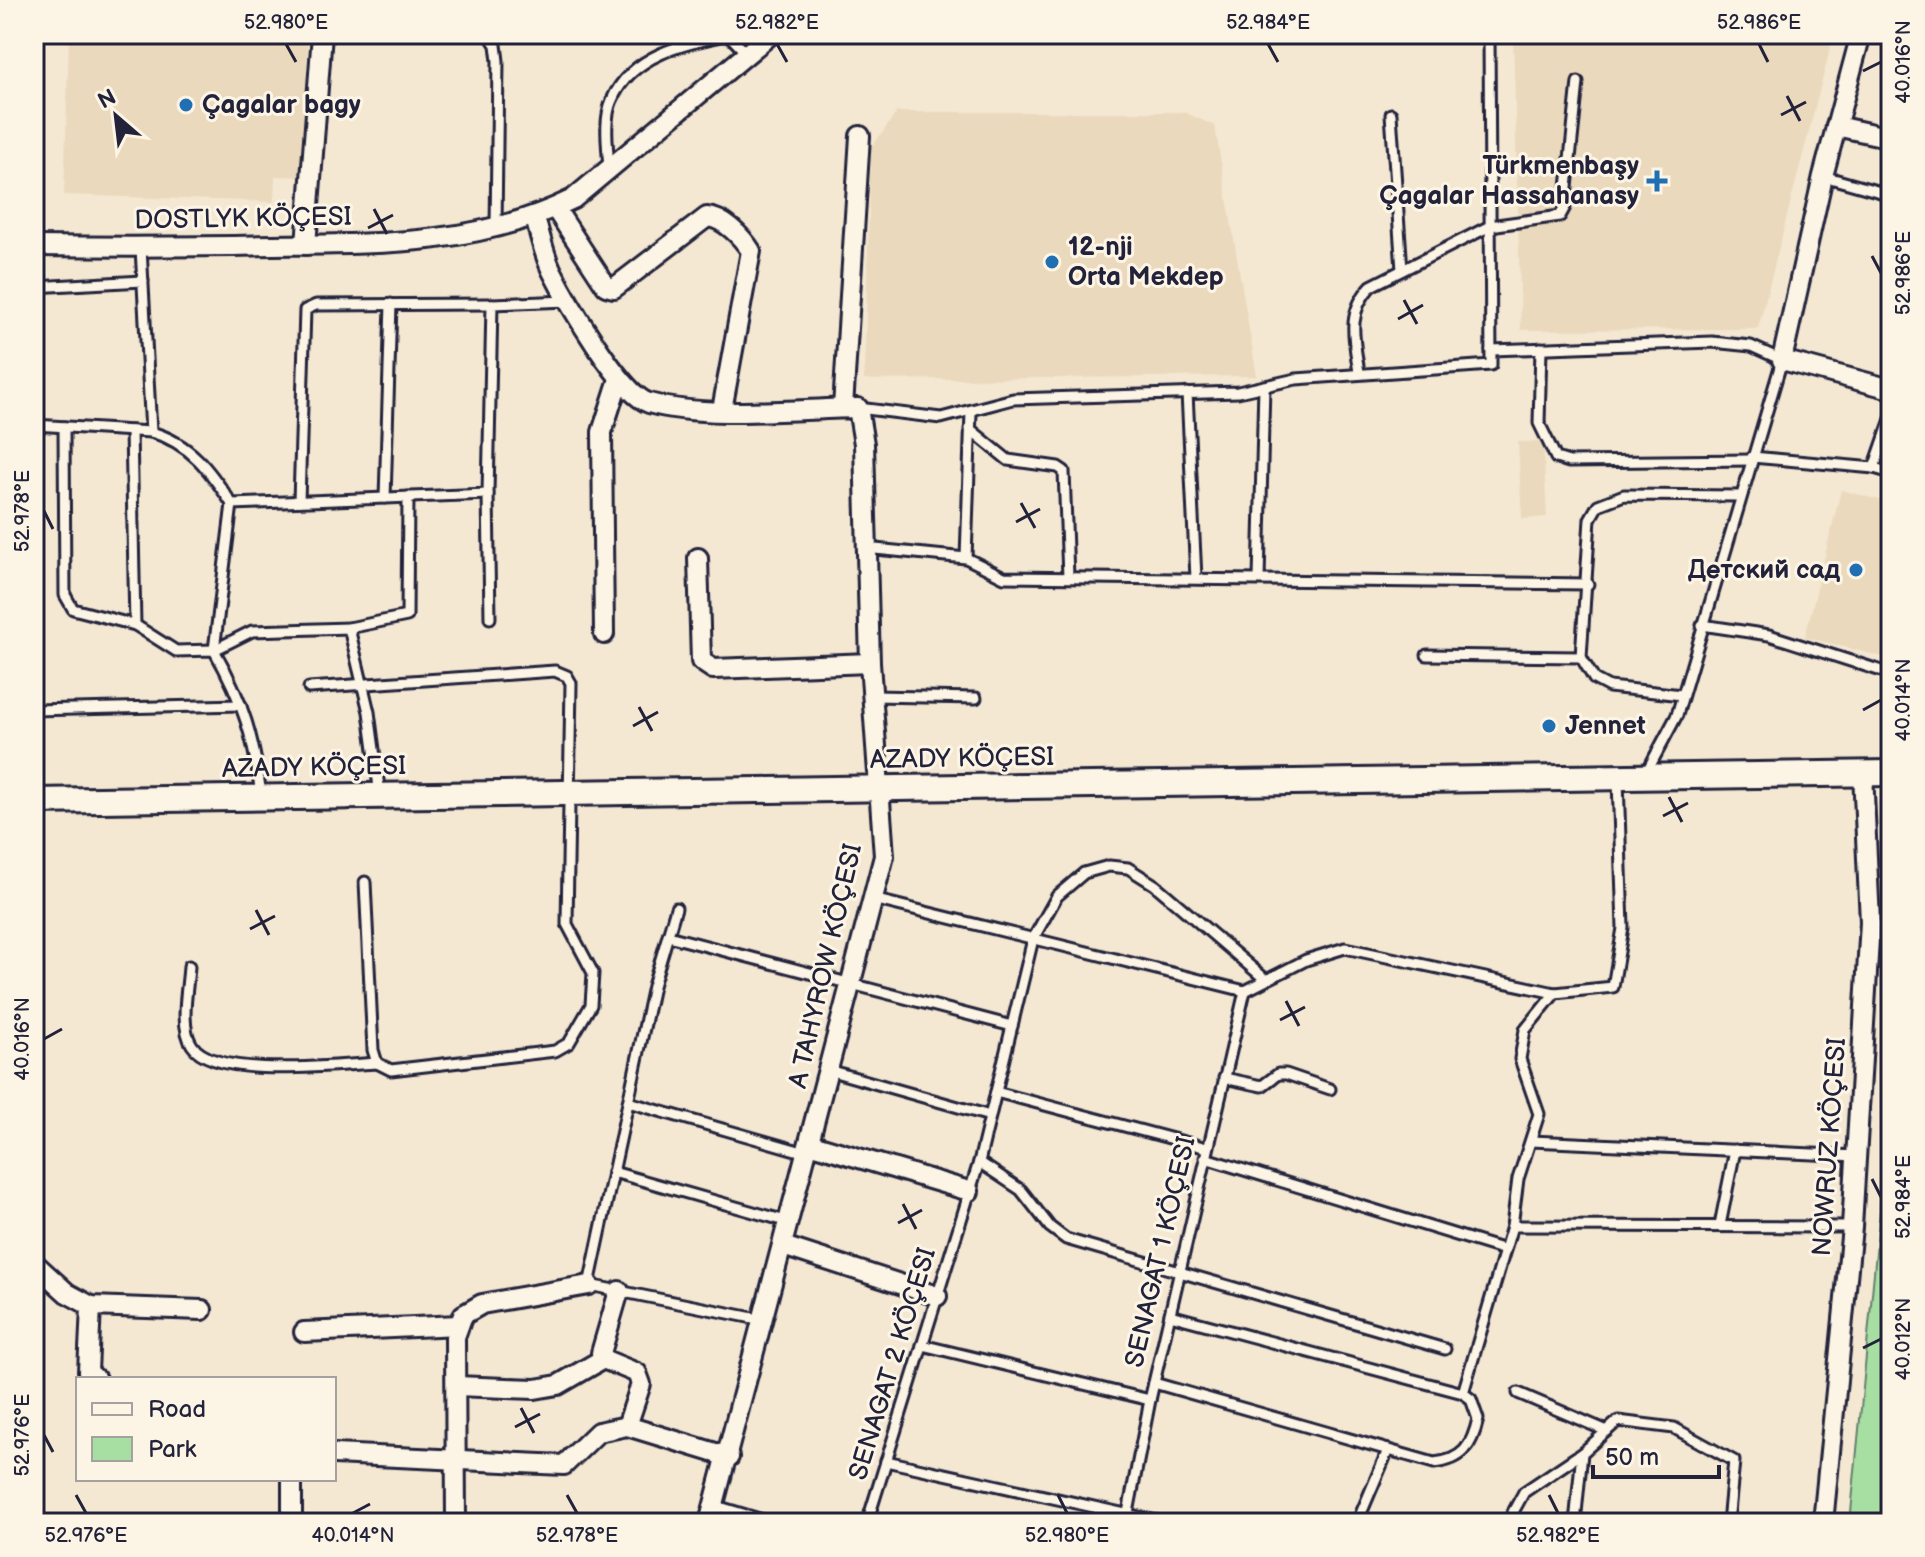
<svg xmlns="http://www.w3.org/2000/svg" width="1925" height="1557" font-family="'Balsamiq Sans',sans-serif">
<rect width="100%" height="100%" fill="#f4e8d3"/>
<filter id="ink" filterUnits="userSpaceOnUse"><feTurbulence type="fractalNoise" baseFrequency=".0125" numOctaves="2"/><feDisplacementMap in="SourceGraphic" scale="16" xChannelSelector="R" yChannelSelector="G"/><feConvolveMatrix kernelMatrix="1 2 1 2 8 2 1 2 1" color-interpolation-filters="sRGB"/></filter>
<g filter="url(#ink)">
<g fill="#ebd9bd">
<polygon points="69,34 308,34 302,177 275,176 274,202 64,195"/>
<polygon points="1513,34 1834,34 1758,329 1521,330"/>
<polygon points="897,112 1184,112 1215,126 1257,376 864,380 871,148"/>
<polygon points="1543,441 1547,517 1522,519 1518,442"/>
<polygon points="1841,490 1891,503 1891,659 1805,637"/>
</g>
<polygon fill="#a7dea2" stroke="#64806e" stroke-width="2" points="1891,1096 1891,1523 1850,1523"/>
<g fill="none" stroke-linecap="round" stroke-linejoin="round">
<g stroke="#22223b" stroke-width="15">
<g id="service">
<polyline points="489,34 496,45 498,61 496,229"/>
<polyline points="728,34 747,54"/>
<polyline points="1391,114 1402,270"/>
<path d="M609 169C608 148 603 120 612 100 631 55 685 43 728 35"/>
<polyline points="1823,176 1891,195"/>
<path d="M141 248 151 432C191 443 210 471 232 504L488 494 492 304 568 301"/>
<polyline points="34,287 143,281"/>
<polyline points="1541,348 1539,423 1556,458 1569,462 1752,460"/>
<polyline points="1491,350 1712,342 1751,346 1782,360 1677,715 1645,775"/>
<path d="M1359 372C1354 339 1346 313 1371 286L1490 226 1560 216 1565 207 1578 82"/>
<polyline points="1187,393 1196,578"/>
<polyline points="858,408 941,418 1013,399 1238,392 1296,379 1491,365 1489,34"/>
<polyline points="34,425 151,432"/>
<path d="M64 427 65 595 73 609 135 625 176 651 214 650C243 700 255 741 261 797"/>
<polyline points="970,429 1008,460 1058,467 1064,471 1068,577"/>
<polyline points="131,431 135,625"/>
<polyline points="1752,457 1874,468 1891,473"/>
<polyline points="1874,468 1891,419"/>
<polyline points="488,494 490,618"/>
<polyline points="385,498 391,304"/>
<polyline points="299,501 305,310 316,305 492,304"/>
<polyline points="865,548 966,558 1004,577 1588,584"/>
<polyline points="966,558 971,412"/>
<polyline points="1259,579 1264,386"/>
<polyline points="1702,625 1769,635 1891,674"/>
<polyline points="349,628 407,616 408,497"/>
<polyline points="214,650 252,631 349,628 369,712 380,795"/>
<polyline points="214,650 232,504"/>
<polyline points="1427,655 1581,657"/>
<polyline points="309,688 555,671 567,676 571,683 567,924 593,973 591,1005 569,1043 555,1051 391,1070 377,1063 373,1050 365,882"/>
<polyline points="1682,695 1609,687 1594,679 1581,657 1590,519 1598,505 1624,495 1741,496"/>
<polyline points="873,696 976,698"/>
<polyline points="34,710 241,705"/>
<polyline points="873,899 1245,991 1306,960 1345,948 1555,993"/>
<polyline points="676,908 653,986 589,1285 763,1320"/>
<polyline points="668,936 1012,1026"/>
<path d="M189 966C188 988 179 1025 192 1045 214 1080 338 1065 377 1063"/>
<polyline points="828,1070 990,1116"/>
<polyline points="1224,1078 1262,1086 1278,1074 1286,1074 1330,1089"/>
<polyline points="996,1092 1207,1148"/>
<polyline points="628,1102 806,1153"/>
<polyline points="1531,1141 1857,1156"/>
<polyline points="1205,1158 1505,1250"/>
<polyline points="979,1162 1021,1190 1050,1227 1066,1239 1445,1349"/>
<polyline points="613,1172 789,1222"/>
<polyline points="1720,1225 1735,1150"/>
<polyline points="1512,1226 1852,1227"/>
<polyline points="922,1345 1150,1400"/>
<path d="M1154 1383 1434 1463C1463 1460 1472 1446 1478 1419L1471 1399 1463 1393 1170 1315"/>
<polyline points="1463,1393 1512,1226 1518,1179 1539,1114 1520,1059 1525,1030 1555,993 1613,987 1623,928 1618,780"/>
<polyline points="1518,1393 1607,1431"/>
<polyline points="886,1461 1166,1523"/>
<polyline points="716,1506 773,1523"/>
<polyline points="867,1523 979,1162 1033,939 1057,896 1084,873 1109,866 1128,868 1155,885 1265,979"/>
<polyline points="1126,1523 1150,1400 1245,991"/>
<polyline points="1357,1523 1388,1450"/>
<polyline points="1507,1523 1524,1492 1582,1453"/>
<polyline points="1575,1523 1582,1453 1618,1421 1674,1428 1734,1461 1728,1523"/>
</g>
</g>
<g stroke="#22223b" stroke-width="24">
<g id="minor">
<polyline points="1861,34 1823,176 1782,360 1891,389"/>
<polyline points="1836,126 1891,138"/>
<path d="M555 208 606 286 614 288 707 217C724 218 742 237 751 251L722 410"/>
<path d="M535 218C540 235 544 255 552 271 566 299 621 395 649 403 705 419 798 409 858 408L864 444 870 663 884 856 709 1523"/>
<polyline points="306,245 322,34"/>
<path d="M34 246C114 247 193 247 273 245 377 244 478 246 573 199L771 34"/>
<polyline points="843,408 860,136"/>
<polyline points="698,558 701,661 713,669 870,663"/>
<polyline points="604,634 602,432 619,379"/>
<polyline points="809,1143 969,1191"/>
<polyline points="783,1246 937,1296"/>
<polyline points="34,1263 67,1293 91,1306 202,1310"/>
<polyline points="619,1291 601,1353 603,1359 637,1373 641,1384 627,1426"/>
<polyline points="91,1306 88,1372 96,1379"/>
<polyline points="304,1332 459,1325"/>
<polyline points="456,1386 535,1389 558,1385 603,1359"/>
<polyline points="334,1454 564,1465 598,1432 627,1426 729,1457"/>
<polyline points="292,1479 292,1523"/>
<polyline points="456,1523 455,1337 463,1315 482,1304 589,1285"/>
<polyline points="1823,1523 1852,1227 1870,922 1863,773"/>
</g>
</g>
<g stroke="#22223b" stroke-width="30">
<polyline id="secondary" points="34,801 1891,773"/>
</g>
<use href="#service" stroke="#fcf5e5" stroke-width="9"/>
<use href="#minor" stroke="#fcf5e5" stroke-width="18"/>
<use href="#secondary" stroke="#fcf5e5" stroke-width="24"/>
</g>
</g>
<path fill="none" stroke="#22223b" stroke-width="3" d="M286 44 296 62M777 44 787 62M1268 44 1278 62M1759 44 1768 62M1863 71 1881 62M1787 96 1800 121M1781 115 1806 102M374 209 387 234M368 228 393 215M1872 256 1881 273M1404 300 1417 324M1398 319 1423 305M1021 503 1035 528M44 511 53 529M1016 522 1040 509M639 707 652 731M1863 710 1881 700M633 726 658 712M1669 797 1682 822M1663 816 1688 803M256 910 269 935M250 929 275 916M1286 1001 1299 1026M1280 1020 1305 1007M44 1039 62 1029M1872 1179 1881 1197M903 1204 916 1229M898 1223 922 1210M1863 1348 1881 1339M521 1408 534 1433M515 1427 540 1414M44 1435 53 1452M76 1495 86 1513M567 1495 577 1513M1058 1495 1067 1513M1549 1495 1558 1513M353 1513 370 1504"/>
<g fill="#1f6fb2" stroke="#fcf5e5" stroke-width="3">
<circle cx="186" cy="105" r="8"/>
<path d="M1653 169h8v8h8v8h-8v8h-8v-8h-8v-8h8z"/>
<circle cx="1052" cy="262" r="8"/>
<circle cx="1856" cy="570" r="8"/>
<circle cx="1549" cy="726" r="8"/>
</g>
<g text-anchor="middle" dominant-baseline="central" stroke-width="6" stroke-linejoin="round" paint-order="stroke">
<g font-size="26" font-weight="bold" fill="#22223b" stroke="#fcf5e5" text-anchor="start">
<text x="202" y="105">Çagalar bagy</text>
<text x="1639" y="166" text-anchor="end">Türkmenbaşy<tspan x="1639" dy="30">Çagalar Hassahanasy</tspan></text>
<text x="1068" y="247">12-nji<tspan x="1068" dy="30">Orta Mekdep</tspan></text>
<text x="1840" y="570" text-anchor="end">Детский сад</text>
<text x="1565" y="726">Jennet</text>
</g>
<g font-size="26" fill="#22223b" stroke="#fcf5e5">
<text transform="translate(243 219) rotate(-1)">DOSTLYK KÖÇESI</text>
<text transform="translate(962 759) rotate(-1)">AZADY KÖÇESI</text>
<text transform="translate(314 768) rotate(-1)">AZADY KÖÇESI</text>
<text transform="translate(826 966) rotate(-77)">A TAHYROW KÖÇESI</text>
<text transform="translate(1830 1147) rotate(-86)">NOWRUZ KÖÇESI</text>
<text transform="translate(1161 1252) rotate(-77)">SENAGAT 1 KÖÇESI</text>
<text transform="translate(893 1364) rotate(-73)">SENAGAT 2 KÖÇESI</text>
</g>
</g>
<rect width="1925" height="1557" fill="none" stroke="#fcf5e5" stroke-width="88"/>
<rect x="76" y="1377" width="260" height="104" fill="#fcf5e5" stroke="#a5a1a1" stroke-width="2"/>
<rect x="92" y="1403" width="40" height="12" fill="#fcf5e5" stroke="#a5a1a1" stroke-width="2"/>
<text x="148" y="1417" font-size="24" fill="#22223b">Road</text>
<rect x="92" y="1437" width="40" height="24" fill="#a7dea2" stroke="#a5a1a1" stroke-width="2"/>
<text x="148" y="1457" font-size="24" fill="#22223b">Park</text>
<g transform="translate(116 116) rotate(332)" stroke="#fcf5e5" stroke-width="6" paint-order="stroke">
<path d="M0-6L14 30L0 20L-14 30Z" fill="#22223b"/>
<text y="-12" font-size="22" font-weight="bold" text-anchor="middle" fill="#22223b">N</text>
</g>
<path d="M1593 1465v12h126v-12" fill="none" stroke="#22223b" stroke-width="4"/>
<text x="1605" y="1465" font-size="24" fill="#22223b" stroke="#fcf5e5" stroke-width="6" paint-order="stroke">50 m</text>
<rect x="44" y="44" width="1837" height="1469" fill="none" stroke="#22223b" stroke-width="3"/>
<g font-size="20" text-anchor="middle" fill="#22223b">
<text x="286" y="29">52.980°E</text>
<text x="777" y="29">52.982°E</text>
<text x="1268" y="29">52.984°E</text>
<text x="1759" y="29">52.986°E</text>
<text transform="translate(1903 62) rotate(-90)" y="7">40.016°N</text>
<text transform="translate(1903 273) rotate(-90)" y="7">52.986°E</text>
<text transform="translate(22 511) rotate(-90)" y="7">52.978°E</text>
<text transform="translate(1903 700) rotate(-90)" y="7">40.014°N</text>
<text transform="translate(22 1039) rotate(-90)" y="7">40.016°N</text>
<text transform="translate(1903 1197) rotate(-90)" y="7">52.984°E</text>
<text transform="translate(1903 1339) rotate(-90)" y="7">40.012°N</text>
<text transform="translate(22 1435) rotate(-90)" y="7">52.976°E</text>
<text x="86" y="1542">52.976°E</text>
<text x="353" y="1542">40.014°N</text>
<text x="577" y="1542">52.978°E</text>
<text x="1067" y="1542">52.980°E</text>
<text x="1558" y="1542">52.982°E</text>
</g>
</svg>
